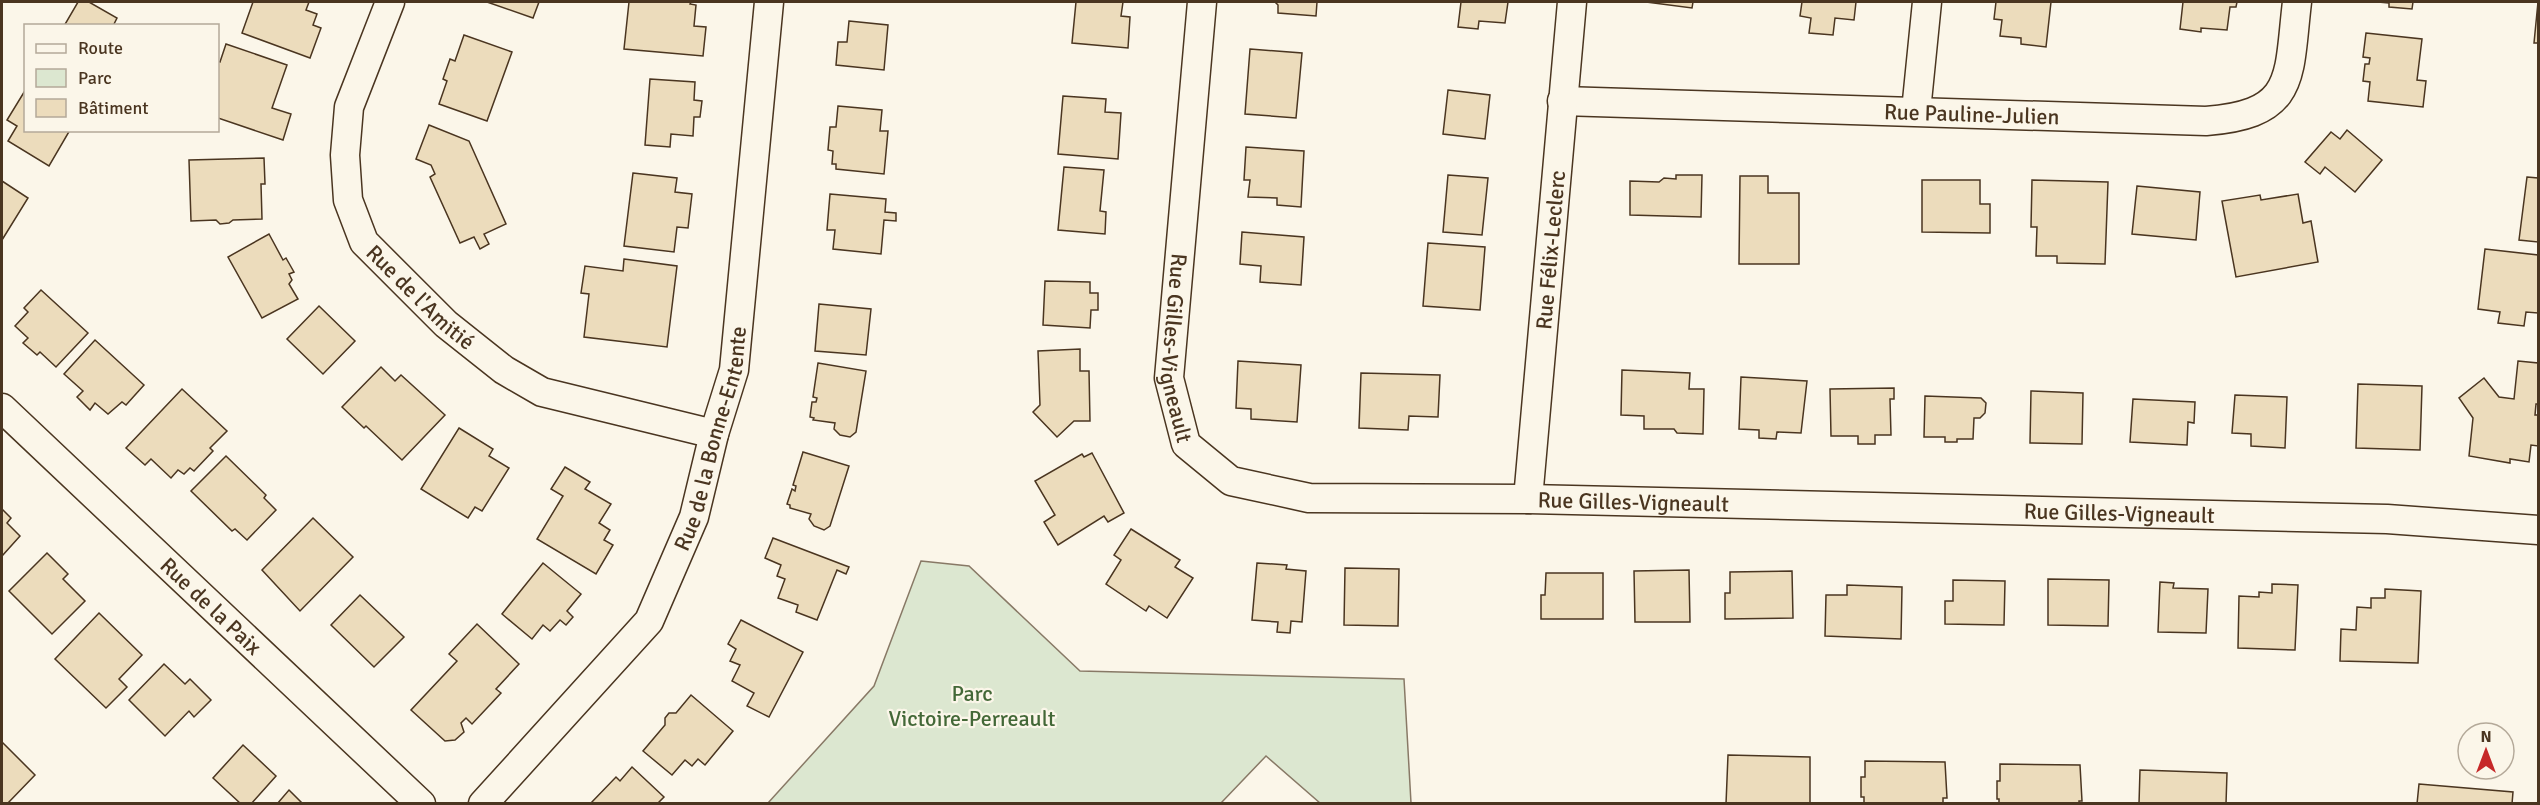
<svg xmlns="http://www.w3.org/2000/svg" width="2540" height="805" font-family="Signika,sans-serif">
<rect width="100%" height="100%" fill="#fbf6e9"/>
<polygon fill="#dce7d0" stroke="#887966" stroke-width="1.5" points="921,561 969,566 1080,671 1404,679 1411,803 1320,803 1266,756 1221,803 768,803 874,686"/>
<g fill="#ecdcbc" stroke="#4a3520" stroke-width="1.5">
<polygon points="78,2 89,2 117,18 113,26 64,26"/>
<polygon points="253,2 309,2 306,10 317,14 313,25 321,28 310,58 242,33"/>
<polygon points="487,2 539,2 533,18"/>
<polygon points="629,2 691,2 690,4 696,5 694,26 706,27 703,56 624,49"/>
<polygon points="1076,2 1123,2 1121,16 1130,17 1128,48 1072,43"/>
<polygon points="1275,2 1317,2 1316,16 1278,13 1278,5"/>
<polygon points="1461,2 1508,2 1505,23 1479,21 1478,29 1458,27"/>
<polygon points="1646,2 1693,2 1692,8"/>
<polygon points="1802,2 1856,2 1854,20 1835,18 1833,35 1809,33 1811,18 1800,16"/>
<polygon points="1996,2 2051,2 2046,47 2021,44 2021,38 2000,36 2002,20 1994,19"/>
<polygon points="2183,2 2237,2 2236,7 2230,7 2227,30 2201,28 2201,32 2180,29"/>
<polygon points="2378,2 2413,2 2412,9 2389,7 2389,3"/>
<polygon points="2538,2 2538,43 2534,43"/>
<polygon points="849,21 888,25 884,70 836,65 838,42 847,42"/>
<polygon points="2366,33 2422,39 2417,80 2426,81 2423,107 2368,101 2370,82 2363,81 2365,64 2369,64 2370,58 2363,57"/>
<polygon points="464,35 512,52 487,121 439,104 447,81 443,79 450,59 455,61"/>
<polygon points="226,44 287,65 272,108 291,114 283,140 218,118 218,61 220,62"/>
<polygon points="1250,49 1302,53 1296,118 1245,114"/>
<polygon points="650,79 695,82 694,100 702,101 700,117 694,117 693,136 671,134 670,147 645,145"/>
<polygon points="26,89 26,130 70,130 49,166 8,141 17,126 7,120"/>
<polygon points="1448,90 1490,95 1485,139 1443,134"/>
<polygon points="1063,96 1106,99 1105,112 1121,113 1118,159 1058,154"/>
<polygon points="838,106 882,110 880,131 888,131 884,174 836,169 836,164 832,164 833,151 828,150 830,127 836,127"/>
<polygon points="429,125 469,141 506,224 484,234 489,244 480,249 474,237 460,243 430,177 435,174 431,165 416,159"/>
<polygon points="2347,130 2382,160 2355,192 2325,167 2320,174 2305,162 2331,132 2340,139"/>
<polygon points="1246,147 1304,151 1301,207 1277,205 1277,198 1248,197 1250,180 1244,180"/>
<polygon points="264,158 265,184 261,184 262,219 233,220 229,223 220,224 216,220 191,221 189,160"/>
<polygon points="1064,167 1104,170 1100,211 1106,212 1105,234 1058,230"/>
<polygon points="633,173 677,178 675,192 692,194 688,228 677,227 674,252 624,246"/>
<polygon points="1448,175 1488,178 1482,235 1443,232"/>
<polygon points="1676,175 1702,175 1701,217 1630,215 1630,181 1659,182 1664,178 1676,179"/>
<polygon points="1740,176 1768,176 1768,193 1799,193 1799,264 1739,264"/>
<polygon points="2527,177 2538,178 2538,242 2519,240"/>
<polygon points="1922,180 1980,180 1980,204 1990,204 1990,233 1922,232"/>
<polygon points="2032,180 2108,182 2105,264 2057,263 2057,256 2036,256 2037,227 2031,227"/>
<polygon points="2,181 28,198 2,240"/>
<polygon points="2137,186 2200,192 2196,240 2132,234"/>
<polygon points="830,194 886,199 885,212 896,213 896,221 884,220 881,254 833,249 835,230 827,230"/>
<polygon points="2298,194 2303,223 2311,221 2318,262 2236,277 2222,201 2260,195 2261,200"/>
<polygon points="1242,232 1304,237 1301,285 1260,282 1261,266 1240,264"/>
<polygon points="269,234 283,260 286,258 294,272 289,274 292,280 289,284 298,299 262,318 228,257"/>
<polygon points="1428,243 1485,247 1480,310 1423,306"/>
<polygon points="2485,249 2538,255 2538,313 2526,312 2524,326 2498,323 2500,312 2478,309"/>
<polygon points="624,259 677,266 667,347 584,337 589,294 581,293 585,266 623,271"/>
<polygon points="1045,281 1090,282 1090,293 1098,293 1098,310 1091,310 1090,328 1043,325"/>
<polygon points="41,290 88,333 56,367 40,352 37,355 23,343 28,338 15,326 28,312 24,308"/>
<polygon points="819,304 871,309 866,355 815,351"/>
<polygon points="319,306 355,341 323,374 287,339"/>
<polygon points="95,340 144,385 126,405 122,402 108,414 95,403 90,410 77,397 83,391 64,374"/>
<polygon points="1080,349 1080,371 1089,371 1090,421 1074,421 1057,437 1033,412 1040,405 1038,351"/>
<polygon points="1238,361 1301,365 1297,422 1251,419 1251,409 1236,408"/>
<polygon points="2518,361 2538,363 2538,404 2536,404 2535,415 2538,415 2538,446 2531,445 2529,462 2510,459 2510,463 2469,456 2473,418 2459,398 2484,378 2499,397 2514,399"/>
<polygon points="818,363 866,371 856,432 850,437 840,435 834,429 835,423 813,420 814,418 810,417 812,402 816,402 817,398 813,397"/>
<polygon points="381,367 395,381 401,375 445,415 402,460 366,426 364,428 342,407"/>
<polygon points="1622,370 1690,373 1689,389 1704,389 1703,434 1677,433 1674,429 1644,429 1644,416 1621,415"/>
<polygon points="1361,373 1440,375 1438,417 1409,416 1408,430 1359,428"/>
<polygon points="1741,377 1807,381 1801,433 1777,432 1776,439 1759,438 1759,430 1739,429"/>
<polygon points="2358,384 2422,386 2420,450 2356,448"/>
<polygon points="1894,388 1894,399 1890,399 1891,435 1875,435 1875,444 1858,444 1858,436 1831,436 1830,389"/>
<polygon points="182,389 227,431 210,448 213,451 194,471 190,468 184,474 178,470 171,478 151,459 145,465 126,448"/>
<polygon points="2031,391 2083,393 2082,444 2030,443"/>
<polygon points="2235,395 2287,397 2285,448 2251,446 2251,434 2232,433"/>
<polygon points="1925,396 1981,398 1986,403 1985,413 1980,418 1974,418 1973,439 1957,439 1957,442 1945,442 1945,437 1924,437"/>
<polygon points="2133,399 2195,402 2194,423 2188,422 2187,445 2130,442"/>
<polygon points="459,428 493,449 489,456 509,468 482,511 475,507 468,518 421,489"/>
<polygon points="803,452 849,466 830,526 824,530 814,526 809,519 811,514 790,508 790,505 787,504 792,489 795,491 796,486 793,485"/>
<polygon points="1092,453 1124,513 1108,522 1104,516 1058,545 1044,522 1055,515 1035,481 1082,454 1084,457"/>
<polygon points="226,456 266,495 264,498 276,510 247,540 235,529 232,531 191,491"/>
<polygon points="565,467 590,482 585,489 611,504 599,523 610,530 604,540 613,545 596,574 537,539 563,496 551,489"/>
<polygon points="2,509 11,518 7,523 20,536 2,556"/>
<polygon points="313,518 353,557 300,611 262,570"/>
<polygon points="1131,529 1180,560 1175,567 1193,578 1167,618 1149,606 1146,611 1106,584 1121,560 1114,555"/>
<polygon points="773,538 849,567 846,574 837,570 817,620 796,612 798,605 778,598 785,579 777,576 781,565 765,558"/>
<polygon points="47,553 68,574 63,579 85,601 52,634 9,591"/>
<polygon points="543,563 581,594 567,611 573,617 566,625 560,620 550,631 543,625 532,639 502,614"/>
<polygon points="1257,563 1287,565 1286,569 1306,571 1302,622 1291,621 1290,633 1277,632 1278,622 1252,620"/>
<polygon points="1345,568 1399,569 1398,626 1344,625"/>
<polygon points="1689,570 1690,622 1635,622 1634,571"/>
<polygon points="1792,571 1793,618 1725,619 1725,593 1730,593 1730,572"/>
<polygon points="1546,573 1603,573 1603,619 1541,619 1541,595 1545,595"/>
<polygon points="2048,579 2109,580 2108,626 2048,625"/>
<polygon points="1953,580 2005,581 2004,625 1945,624 1945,601 1953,601"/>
<polygon points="2160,582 2174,583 2173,588 2208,589 2206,633 2158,632"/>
<polygon points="2272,584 2298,585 2295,650 2238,648 2239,596 2259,597 2259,592 2272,593"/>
<polygon points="1847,585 1902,587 1901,639 1825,636 1826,595 1847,595"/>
<polygon points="2385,589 2421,591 2418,663 2340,661 2341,629 2356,630 2357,607 2371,608 2371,598 2385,598"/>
<polygon points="360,595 404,637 374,667 331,625"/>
<polygon points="99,613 142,655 119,679 127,687 106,708 55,659"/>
<polygon points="741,620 803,652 769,717 747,706 754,693 732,681 740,665 730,661 736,649 728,644"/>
<polygon points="477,624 519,664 496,689 501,693 472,724 466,718 461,723 464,732 455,740 445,741 411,710 457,661 449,654"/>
<polygon points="164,664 185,684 190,679 211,700 194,717 189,711 165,736 129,700"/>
<polygon points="691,695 733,731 705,765 698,759 692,766 685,760 672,775 643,751 665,725 665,718 669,713 676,713"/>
<polygon points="2,742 35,775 7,804 2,804"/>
<polygon points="243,745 276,776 251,804 241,804 213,778"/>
<polygon points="1728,755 1810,757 1810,804 1726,804"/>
<polygon points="1865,761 1945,762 1947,798 1943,798 1943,804 1864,804 1864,797 1861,797 1861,777 1865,777"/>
<polygon points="2000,764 2080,765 2082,801 2079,801 2079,804 1999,804 1999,799 1997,799 1997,781 2000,781"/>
<polygon points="632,767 664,797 657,804 590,804 616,777 620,781"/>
<polygon points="2140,770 2227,773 2226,804 2139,804"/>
<polygon points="2419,784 2513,792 2512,804 2417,804"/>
<polygon points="289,790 303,804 277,804"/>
</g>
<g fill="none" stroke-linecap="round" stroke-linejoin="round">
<g stroke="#4a3520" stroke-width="31">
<g id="minor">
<path id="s1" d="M390 2 349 107 345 155 348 200 364 242 446 324 504 370 542 392 714 434"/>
<path id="s2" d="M1202 2 1169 378 1186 444 1231 481 1309 498 1528 499 2387 519 2538 530"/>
<path id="s3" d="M1562 101 2206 121C2297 114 2288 77 2297 2"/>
<polyline points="1916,111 1927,2"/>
<path id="s4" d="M2 408 421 804"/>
<path id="s5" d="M1528 499 1572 2"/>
<path id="s6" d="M483 804 649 621 694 517 714 434 734 370 769 2"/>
</g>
</g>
<use href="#minor" stroke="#fbf6e9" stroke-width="28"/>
</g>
<g text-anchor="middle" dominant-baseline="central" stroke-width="4.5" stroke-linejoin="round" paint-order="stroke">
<g font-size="22" fill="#4a3520" stroke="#fbf6e9">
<text stroke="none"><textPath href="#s3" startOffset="410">Rue Pauline-Julien</textPath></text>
<text stroke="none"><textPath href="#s5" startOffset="250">Rue Félix-Leclerc</textPath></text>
<text stroke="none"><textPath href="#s1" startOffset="330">Rue de l'Amitié</textPath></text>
<text stroke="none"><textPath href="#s2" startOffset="348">Rue Gilles-Vigneault</textPath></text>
<text stroke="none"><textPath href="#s6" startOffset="441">Rue de la Bonne-Entente</textPath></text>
<text stroke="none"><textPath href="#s2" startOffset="908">Rue Gilles-Vigneault</textPath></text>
<text stroke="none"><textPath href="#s2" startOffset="1394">Rue Gilles-Vigneault</textPath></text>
<text stroke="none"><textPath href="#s4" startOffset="288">Rue de la Paix</textPath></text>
</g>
<g font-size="22" fill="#436837" stroke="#fbf6e9">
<text x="972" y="693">Parc<tspan x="972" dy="25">Victoire-Perreault</tspan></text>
</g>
</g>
<rect width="2540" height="805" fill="none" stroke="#4a3520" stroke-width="6"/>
<rect x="24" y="24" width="195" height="108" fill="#fbf6e9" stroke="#b4a999" stroke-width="1.5"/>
<rect x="36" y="44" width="30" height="9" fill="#fbf6e9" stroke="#b4a999" stroke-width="1.5"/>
<text x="78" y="54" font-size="18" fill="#4a3520">Route</text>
<rect x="36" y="69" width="30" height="18" fill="#dce7d0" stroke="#b4a999" stroke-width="1.5"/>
<text x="78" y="84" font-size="18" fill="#4a3520">Parc</text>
<rect x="36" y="99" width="30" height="18" fill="#ecdcbc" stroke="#b4a999" stroke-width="1.5"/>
<text x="78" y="114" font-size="18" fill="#4a3520">Bâtiment</text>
<g transform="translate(2486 751)"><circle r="28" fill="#fbf6e9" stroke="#b4a999" stroke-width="1.5"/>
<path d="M0-4.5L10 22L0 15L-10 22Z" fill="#c62828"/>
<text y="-9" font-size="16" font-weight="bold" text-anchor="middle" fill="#4a3520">N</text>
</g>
</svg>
